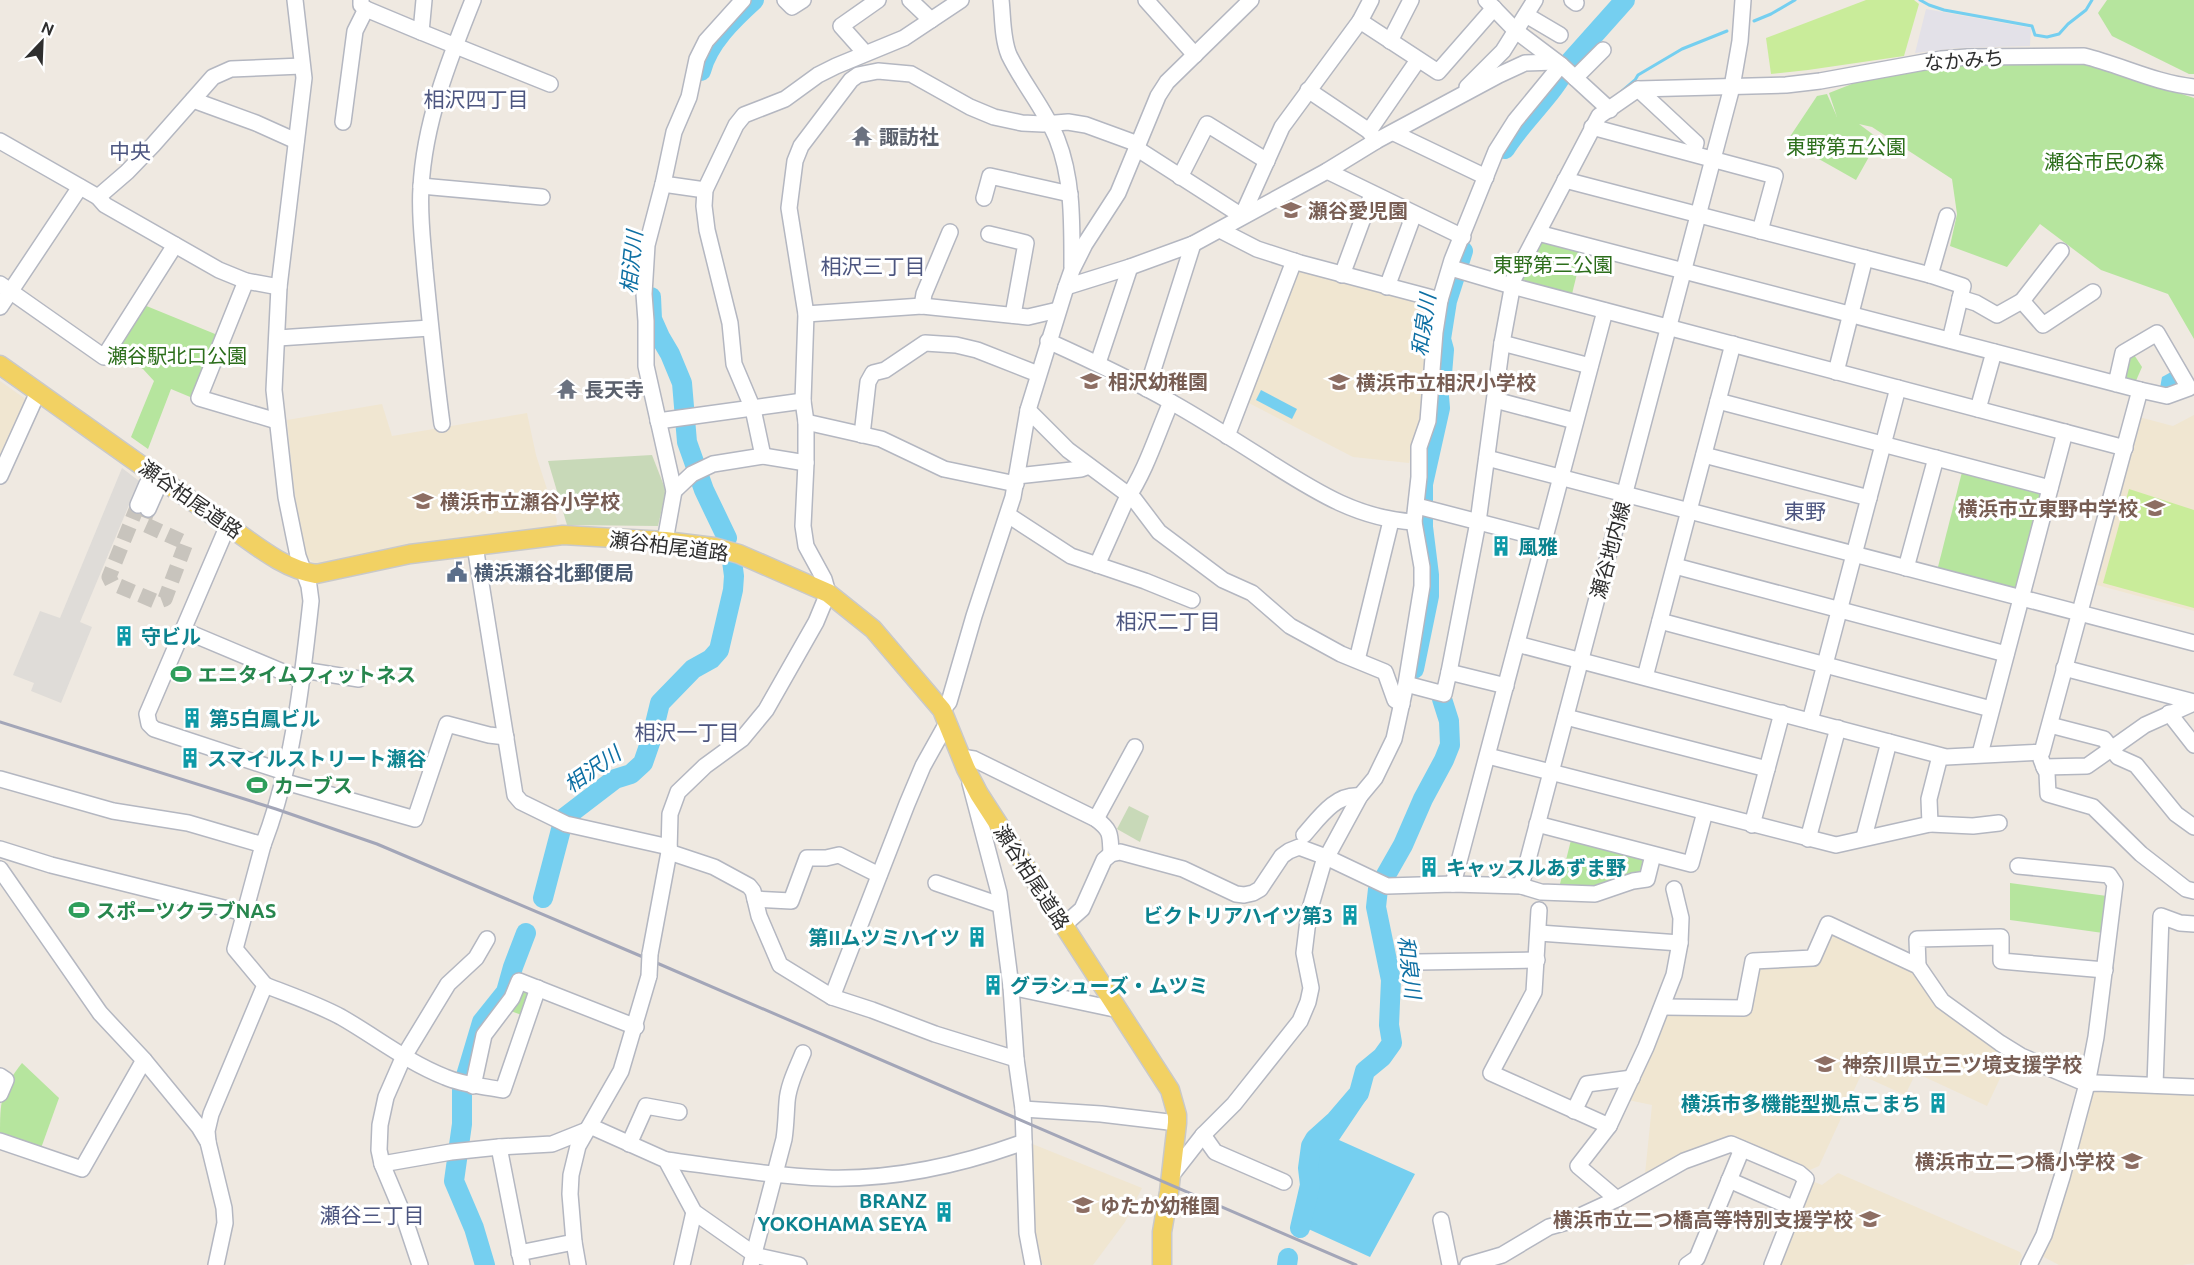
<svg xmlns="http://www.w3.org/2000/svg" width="2194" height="1265" font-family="Ubuntu,'Noto Sans JP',sans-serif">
<rect width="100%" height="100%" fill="#efe9e1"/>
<polygon fill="#e3e1e8" points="1926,9 2031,28 2030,46 1957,48 1915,53"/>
<g fill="#f0e6d1">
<polygon points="1297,269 1432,306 1423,410 1409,463 1353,457 1245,401"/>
<polygon points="0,381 24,398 26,404 0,462"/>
<polygon points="382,404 392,436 527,413 536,455 557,520 556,529 499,533 387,554 316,564 304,555 293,481 287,420"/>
<polygon points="2194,415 2194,611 2097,585 2139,417 2173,426"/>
<polygon points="1834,932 1908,968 2011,1055 1987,1106 1916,1073 1905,1095 1861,1075 1819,1166 1810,1170 1732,1139 1647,1178 1645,1174 1652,1105 1628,1100 1666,1011 1749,1011 1759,966 1815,965 1831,934"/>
<polygon points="2089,1089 2194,1091 2194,1263 2183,1265 2059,1265 2040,1255"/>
<polygon points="1030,1143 1142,1188 1125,1222 1093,1265 1045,1265 1037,1263 1032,1236"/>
<polygon points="1838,1173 2020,1252 2022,1256 2018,1265 1778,1265 1812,1181 1822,1185"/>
</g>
<g fill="#b6e59e">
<polygon points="2107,0 2194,0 2194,74 2189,74 2112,36 2098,13"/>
<polygon points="2081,61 2194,98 2194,339 2168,294 2101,270 2040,224 2007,267 1950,246 1957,214 1952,179 1872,127 1859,124 1879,139 1856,180 1787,141 1817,96 1827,94 1837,117 1829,93 1862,80 1937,63"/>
<polygon points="1541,236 1583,249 1572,294 1522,280 1520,276"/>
<polygon points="144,305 220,336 195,399 171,389 148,449 131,437 154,381 143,369 131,362 120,364 107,359"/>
<polygon points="2131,350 2142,367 2135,383 2122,380"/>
<polygon points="1963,468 2044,488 2018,591 1937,571"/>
<polygon points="1572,836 1647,856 1642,875 1596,888 1559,888"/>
<polygon points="2010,883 2107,896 2103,933 2010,920"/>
<polygon points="520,984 535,989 527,1017 505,1009"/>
<path d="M22 1063 59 1098 40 1151 0 1137C0 1102 0 1091 22 1063Z"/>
</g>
<g fill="#c8d9b8">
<polygon points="652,455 666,491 658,526 567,525 548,461"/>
<polygon points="1129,806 1149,816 1140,842 1117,829"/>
</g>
<g fill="#c9ec9a">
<polygon points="1866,0 1914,0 1919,4 1904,56 1808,70 1771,74 1766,38"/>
<polygon points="2129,489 2194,510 2194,608 2103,583"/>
</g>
<polygon fill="#dfdcd8" points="122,468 139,481 80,622 92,627 61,703 31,691 34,683 13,675 40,611 60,618"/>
<g fill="#75cff0">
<polygon points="2173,371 2179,383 2178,386 2166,390 2160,388 2162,377"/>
<polygon points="1261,390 1297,409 1292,419 1256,400"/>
<polygon points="1359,1093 1368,1097 1339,1140 1415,1174 1370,1257 1304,1227 1311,1155 1315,1140"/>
</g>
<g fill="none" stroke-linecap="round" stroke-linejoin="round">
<g stroke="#75cff0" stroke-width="3">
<polyline points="1920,0 1929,5 1944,10 2032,26 2035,35 2047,37 2059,34 2068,24 2086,10 2092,0"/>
<polyline points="1754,21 1771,14 1795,0"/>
<polyline points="1621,92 1635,80 1638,75 1682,49 1727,31"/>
</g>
<g stroke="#75cff0" stroke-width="20">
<path d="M701 71C708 43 733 19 754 0"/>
<path d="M1505 149C1523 120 1555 93 1568 64L1625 0"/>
<polyline points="651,297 652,319 660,337 670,354 682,383 687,442 704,490 727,538"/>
<polyline points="1414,669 1429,596 1429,575 1423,527 1423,484 1440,408 1438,385 1442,374 1444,350 1441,339 1447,301 1463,251"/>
<polyline points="543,898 564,818 615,779 631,774 643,763 651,740 660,703 693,669 711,659 719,650 733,590 734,576 732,561"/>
<polyline points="1300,1228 1310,1185 1308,1168 1311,1146 1315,1139 1335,1121 1359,1093 1365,1071 1382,1057 1392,1043 1389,1025 1391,980 1376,907 1378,889 1403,845 1423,799 1444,760 1450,745 1449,721 1442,699"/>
<polyline points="485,1265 474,1228 454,1181 462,1124 462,1089 482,1022 506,992 513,967 526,933"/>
<polyline points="1287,1265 1288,1258"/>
</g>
<polyline stroke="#c8c4bd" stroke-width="15" stroke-dasharray="15 8" stroke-linecap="butt" points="138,505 109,577 112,583 157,602 165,599 186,543 146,525 144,520 148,509"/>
<g stroke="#b4b7c1" stroke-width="18">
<g id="minor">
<polyline points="361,0 361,5 366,9 421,32 424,0"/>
<polyline points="785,0 792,7 803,0"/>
<polyline points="910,0 931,20"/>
<path d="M1001 0C1003 17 1002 38 1009 55 1023 84 1045 109 1057 139 1073 179 1072 224 1072 267"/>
<polyline points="1146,0 1195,55"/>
<polyline points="1486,0 1516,31 1561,65 1610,110"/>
<polyline points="1572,0 1576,3"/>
<polyline points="1526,15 1560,35"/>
<polyline points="1360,21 1438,72 1494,8"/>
<polyline points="421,32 550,84"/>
<polyline points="1390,41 1411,0"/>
<polyline points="865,53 841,26 878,0"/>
<polyline points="1575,78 1603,50"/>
<polyline points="1467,87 1503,51 1535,0"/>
<polyline points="1638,89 1696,143 1693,153"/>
<polyline points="1308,90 1369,131"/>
<polyline points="193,100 256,123 296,141"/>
<polyline points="343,122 355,31 366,9"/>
<polyline points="1592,127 1775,176 1760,231"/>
<polyline points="1394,133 1486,177"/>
<polyline points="0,141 98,197 105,205 219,270 246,281 279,287"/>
<polyline points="1376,141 1369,131 1418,60"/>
<polyline points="1136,148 1242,216 1282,127 1360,21 1371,0"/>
<polyline points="1327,171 1463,237"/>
<polyline points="1180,177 1207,124 1267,161"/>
<polyline points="1565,180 1930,275 1963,286 1950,340"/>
<polyline points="663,184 705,190"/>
<polyline points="421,186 542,197"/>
<polyline points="98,197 127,172 153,145 213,77 231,69 302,66"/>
<polyline points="984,198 990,176 1070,194"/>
<polyline points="1220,230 1257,249 1300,263 1440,300"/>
<polyline points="1538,233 2140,390 2167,396 2189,388 2157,333 2123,353 2116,384"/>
<polyline points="989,234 1026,243 1013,315"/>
<polyline points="1451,268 1512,286 2125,448"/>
<polyline points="1342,275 1372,194"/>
<polyline points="1930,275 1947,216"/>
<polyline points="246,281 199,398 277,421"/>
<polyline points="0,284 104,357 175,245"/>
<polyline points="1066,287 1130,267 1193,244 1327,171 1376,141 1499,75 1525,63 1556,62"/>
<polyline points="1387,287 1414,214"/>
<polyline points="1960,298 1976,303 1997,315 2022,301 2061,251"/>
<polyline points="2022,301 2043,325 2093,292"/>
<polyline points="922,306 924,294 950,232"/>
<polyline points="0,307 80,187"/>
<polyline points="806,314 922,306 1028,317 1058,310"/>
<polyline points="278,338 430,328"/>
<path d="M1048 341C1090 360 1131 379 1171 402 1205 421 1239 443 1272 464 1318 493 1359 519 1414 522"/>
<polyline points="1502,343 1590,366"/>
<polyline points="1098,363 1130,267"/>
<polyline points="1836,372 1865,258"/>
<polyline points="1147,389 1193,244"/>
<polyline points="1495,400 1575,421"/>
<polyline points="1718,401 2050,488"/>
<polyline points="1978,409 1994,352"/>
<polyline points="1028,410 1068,450 1134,499 1159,532 1223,580 1252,593 1290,626 1341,654 1385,672 1395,700 1402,704"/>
<polyline points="658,421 803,401"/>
<polyline points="806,422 881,439 944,469 1016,484"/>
<path d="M442 424C435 372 430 321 425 270 423 243 419 215 421 188 424 123 449 60 473 0"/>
<polyline points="862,435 868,382 873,373 885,370 925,343 956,345 977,350 1038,374"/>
<polyline points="1227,436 1294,261"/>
<polyline points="1704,455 1869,498"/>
<polyline points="763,456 753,409 734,364 730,323 707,230 704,206 705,190 736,125 744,115 785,99 818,75 836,66 904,38 961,0"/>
<polyline points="1487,458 2194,643"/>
<polyline points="0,476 38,392"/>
<polyline points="1017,476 1081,469 1089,466"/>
<polyline points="674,491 692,474 713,464 763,456 806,463"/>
<polyline points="138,505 147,484 158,477"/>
<polyline points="1417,506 1544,539"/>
<polyline points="148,509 156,491 158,477"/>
<polyline points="1008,515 1071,556 1145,581 1192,600"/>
<polyline points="228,525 147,714 149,724 154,729 284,772"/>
<polyline points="665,541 674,491 646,366 646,321 644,294 647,245 663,184 674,132 689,97 697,59 706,41 743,0"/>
<polyline points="475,546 515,795 521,802 566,824 669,847"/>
<path d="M1097 565 1126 500C1146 471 1157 434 1171 402"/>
<polyline points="1675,566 2006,654"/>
<polyline points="1906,568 1936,458"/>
<polyline points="1660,621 1991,709"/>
<polyline points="183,630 302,680"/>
<polyline points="1517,644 1946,757 2042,752 2140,390"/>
<polyline points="1357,660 1391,521"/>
<polyline points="2064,668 2194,702"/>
<polyline points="303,670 359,679"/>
<path d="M1449 672 1478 522 1502 343 1514 278 1599 116 1638 89 1786 85 1820 81 1941 59 1967 57 2084 56C2121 65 2155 83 2194 87"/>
<polyline points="1645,677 1733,344"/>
<polyline points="1406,684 1444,694 1449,672 1506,686"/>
<polyline points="942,710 949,702 974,616 1013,497 1028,410 1066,287 1072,270 1085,244 1118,193 1158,96 1167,82 1251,0"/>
<polyline points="2169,713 2194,745"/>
<polyline points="1566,717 1767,769"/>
<polyline points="1810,721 1898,388"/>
<polyline points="2050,725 2104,739 2118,757 2136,765 2176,814 2194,827"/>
<polyline points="1980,754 2065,432"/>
<polyline points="1488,756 1836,845 1930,824 1929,799 1940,756"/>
<path d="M961 757 974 759 1096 819C1112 831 1110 835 1111 854"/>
<polyline points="2041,759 2044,767 2087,766 2145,725 2194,703"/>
<polyline points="2044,767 2047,773 2048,794 2093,807 2141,854 2186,889 2194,891"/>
<path d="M0 779 113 811 188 823 263 845C293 767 302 683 311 601L309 586 298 556 286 497 274 390 279 287 304 78 295 0"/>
<polyline points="282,781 415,819 447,724 489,735 506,737"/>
<polyline points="970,783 999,893 1011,987 1016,1059 1023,1109 1027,1233 1033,1265"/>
<polyline points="1096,819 1135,747"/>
<polyline points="1537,824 1691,864 1705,812"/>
<polyline points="1930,824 1973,826 1999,823"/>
<polyline points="1752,825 1782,713"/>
<path d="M1304 835C1319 818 1336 793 1360 796"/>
<polyline points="1864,837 1889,742"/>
<polyline points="1808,839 1838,728"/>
<polyline points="0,849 51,865 244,913"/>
<polyline points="669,852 714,867 749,886 753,891 759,916 780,965 832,997 872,1010 935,1034 1016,1059"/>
<polyline points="2018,866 2109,875 2115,884 2096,1037 2087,1084 2062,1177 2044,1235 2029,1265"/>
<polyline points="0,869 100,1013 144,1060 199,1127 208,1142 224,1208 225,1223 216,1265"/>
<polyline points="936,883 1000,905"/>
<polyline points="1453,884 1605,311"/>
<polyline points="1521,886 1732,87 1740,41 1743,0"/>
<polyline points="755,899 791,901 807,858 826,858 839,855 879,875"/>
<polyline points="1539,910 1534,992 1491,1073 1609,1126"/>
<polyline points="1064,925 1082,909 1104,860 1111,854 1120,852 1183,869 1236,894 1244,895 1253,893 1260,889 1282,856 1289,851 1299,847 1326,857 1387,886 1453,884 1521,886 1541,892 1595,894 1633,881 1647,879 1653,855"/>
<polyline points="1539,933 1680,943"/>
<polyline points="650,954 669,852 670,814 678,792 705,766 742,739 766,710 816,622 828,593 824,579 806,546 803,526 806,463 806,422 803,401 806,314 789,208 795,161 801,146 851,80 858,75 878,71 911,74 970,107 994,117 1022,123 1043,124 1068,122 1086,125 1138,144"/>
<polyline points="1418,962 1537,960"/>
<polyline points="1918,966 1917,939 2001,937 2001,961 2105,970"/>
<path d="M265 985C290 995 317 1004 341 1017 376 1037 407 1062 445 1077 463 1085 483 1086 503 1090L538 988"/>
<polyline points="1011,987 1119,1010"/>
<polyline points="832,997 907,804 923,766 947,723"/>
<polyline points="1663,1007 1744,1008 1753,961 1813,958 1828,924 1918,966 1942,1001 2000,1043 2021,1056 2087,1084 2096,1083 2194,1087"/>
<polyline points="0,1076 6,1080 0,1094"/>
<polyline points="2155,1085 2161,916 2180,923 2194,924"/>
<polyline points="473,1086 484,1035 512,998 519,981 636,1027"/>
<polyline points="1023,1109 1101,1114 1177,1123"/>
<polyline points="1574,1111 1587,1084 1632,1078"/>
<polyline points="590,1126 666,1160 694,1212 751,1252 758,1256 799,1265"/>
<polyline points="1203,1135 1215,1152 1284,1182"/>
<polyline points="0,1141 82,1169 144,1060"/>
<polyline points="208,1142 207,1131 211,1114 265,985 235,949 263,845"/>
<polyline points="629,1144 646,1106 679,1112"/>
<polyline points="499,1147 522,1265"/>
<path d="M666 1160C719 1167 773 1176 826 1178 894 1180 961 1165 1024 1142"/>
<polyline points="382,1164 451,1152 499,1147 552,1144 587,1130"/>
<polyline points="1171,1176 1203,1135 1234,1104 1300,1021 1308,1002 1311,988 1304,953 1309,912 1323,864 1360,796 1375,778 1394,739 1406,684 1422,586 1422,567 1414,522 1419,477 1419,447 1428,421 1435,332 1440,300 1452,260 1496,151 1515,121 1561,65"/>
<polyline points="1729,1180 1795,1209"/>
<polyline points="1617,1199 1578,1166 1609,1126 1646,1047 1674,975 1680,943 1681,918 1674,889"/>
<polyline points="1441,1220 1450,1265"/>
<polyline points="519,1253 574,1242"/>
<polyline points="420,1265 403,1214 382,1164 379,1150 380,1125 386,1097 403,1058 448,984 476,958 487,939"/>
<polyline points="578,1265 574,1242 570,1194 571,1175 578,1146 621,1071 649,976"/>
<polyline points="682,1265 694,1212"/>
<path d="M751 1265 784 1139C786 1126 786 1115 787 1102 788 1085 797 1068 803 1053"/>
<polyline points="1468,1265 1502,1255 1549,1227 1567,1222 1617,1199 1684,1161 1731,1144 1799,1173 1806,1179 1772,1265"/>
<polyline points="1687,1265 1697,1258 1742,1149"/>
</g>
</g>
<g stroke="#c9c9c9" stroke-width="21">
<path id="major" d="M0 365C74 417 146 470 221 521 250 540 281 569 316 574L410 554 563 535 665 541 714 547 739 554 828 593 873 629 942 710 966 769 979 794 1170 1090 1177 1115V1123L1169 1192 1162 1232V1265"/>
</g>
<use href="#minor" stroke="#fff" stroke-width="15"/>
<use href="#major" stroke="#f2d163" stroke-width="18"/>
<polyline stroke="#a3a6b8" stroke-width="3" points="0,722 276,809 377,844 643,957 1356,1265"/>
<g stroke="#b4b7c1" stroke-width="18" stroke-linecap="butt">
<polyline id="minor-bridge" points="649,976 650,954"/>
</g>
<use href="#minor-bridge" stroke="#fff" stroke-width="15"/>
</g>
<defs>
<g id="temple-bare" transform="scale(1.62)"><path d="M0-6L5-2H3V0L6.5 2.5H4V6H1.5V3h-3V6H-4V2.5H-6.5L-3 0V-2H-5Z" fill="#6b7280" stroke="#fff" stroke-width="2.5" paint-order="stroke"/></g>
<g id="school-bare" transform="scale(1.62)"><path d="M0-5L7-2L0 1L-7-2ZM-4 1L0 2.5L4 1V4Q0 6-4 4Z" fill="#8d6e63" stroke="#fff" stroke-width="2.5" paint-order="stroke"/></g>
<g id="building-bare" transform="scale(1.62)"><path d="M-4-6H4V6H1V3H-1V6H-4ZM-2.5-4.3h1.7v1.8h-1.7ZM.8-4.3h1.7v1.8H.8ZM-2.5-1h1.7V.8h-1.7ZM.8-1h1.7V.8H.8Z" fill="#0f9aa8" stroke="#fff" stroke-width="2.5" paint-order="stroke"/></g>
<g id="civic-bare" transform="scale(1.62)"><path d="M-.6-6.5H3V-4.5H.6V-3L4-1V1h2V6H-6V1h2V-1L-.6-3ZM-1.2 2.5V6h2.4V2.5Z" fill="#5c6f8a" stroke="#fff" stroke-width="2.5" paint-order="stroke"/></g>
<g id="stadium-bare" transform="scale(1.62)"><path d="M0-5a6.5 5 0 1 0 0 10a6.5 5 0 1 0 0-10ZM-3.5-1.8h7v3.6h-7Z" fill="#2e9e5b" stroke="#fff" stroke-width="2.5" paint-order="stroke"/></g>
</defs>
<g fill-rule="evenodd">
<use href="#temple-bare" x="862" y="136"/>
<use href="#school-bare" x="1291" y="210"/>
<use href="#school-bare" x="1091" y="381"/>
<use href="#school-bare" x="1339" y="382"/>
<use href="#temple-bare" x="567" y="389"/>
<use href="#school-bare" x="423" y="501"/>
<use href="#school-bare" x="2155" y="508"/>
<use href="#building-bare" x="1501" y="546"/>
<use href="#civic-bare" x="457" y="572"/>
<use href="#building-bare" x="124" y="636"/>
<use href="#stadium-bare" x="181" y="674"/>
<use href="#building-bare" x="192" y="718"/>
<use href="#building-bare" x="190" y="758"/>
<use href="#stadium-bare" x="257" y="785"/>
<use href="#building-bare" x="1429" y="867"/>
<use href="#stadium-bare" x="79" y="910"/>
<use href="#building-bare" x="1350" y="915"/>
<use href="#building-bare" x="977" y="937"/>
<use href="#building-bare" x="993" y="985"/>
<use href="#school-bare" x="1825" y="1064"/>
<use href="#building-bare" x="1938" y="1103"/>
<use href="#school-bare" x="2132" y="1161"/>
<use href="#school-bare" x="1083" y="1205"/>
<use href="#building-bare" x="944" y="1212"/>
<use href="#school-bare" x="1870" y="1219"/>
</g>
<g text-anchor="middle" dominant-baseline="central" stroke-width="6" stroke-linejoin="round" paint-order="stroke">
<g font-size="20" fill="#2e2e2e" stroke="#fff">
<text transform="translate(1964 60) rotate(-4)">なかみち</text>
<text transform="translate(191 499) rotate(35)">瀬谷柏尾道路</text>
<text transform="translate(669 546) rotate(7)">瀬谷柏尾道路</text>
<text transform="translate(1610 550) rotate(-75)">瀬谷地内線</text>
<text transform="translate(1032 877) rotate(57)">瀬谷柏尾道路</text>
</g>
<g font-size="20" font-weight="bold" fill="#5b616d" stroke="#fff" text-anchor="start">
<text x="879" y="136">諏訪社</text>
<text x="584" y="389">長天寺</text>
</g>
<g font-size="20" fill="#2c6e1b" stroke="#fff">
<text x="1846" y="146">東野第五公園</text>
<text x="2104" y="161">瀬谷市民の森</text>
<text x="1553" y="264">東野第三公園</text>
<text x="177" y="355">瀬谷駅北口公園</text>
</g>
<g font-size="20" font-weight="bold" fill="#785e54" stroke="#fff" text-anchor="start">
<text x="1308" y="210">瀬谷愛児園</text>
<text x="1108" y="381">相沢幼稚園</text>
<text x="1356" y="382">横浜市立相沢小学校</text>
<text x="440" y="501">横浜市立瀬谷小学校</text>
<text x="2138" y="508" text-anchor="end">横浜市立東野中学校</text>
<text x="1842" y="1064">神奈川県立三ツ境支援学校</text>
<text x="2115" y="1161" text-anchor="end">横浜市立二つ橋小学校</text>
<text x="1100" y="1205">ゆたか幼稚園</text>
<text x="1853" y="1219" text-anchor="end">横浜市立二つ橋高等特別支援学校</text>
</g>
<g font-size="20" font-weight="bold" fill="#0d838f" stroke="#fff" text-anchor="start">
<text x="1518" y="546">風雅</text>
<text x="141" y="636">守ビル</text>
<text x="209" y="718">第5白鳳ビル</text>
<text x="207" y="758">スマイルストリート瀬谷</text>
<text x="1446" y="867">キャッスルあずま野</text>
<text x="1333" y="915" text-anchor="end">ビクトリアハイツ第3</text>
<text x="960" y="937" text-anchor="end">第IIムツミハイツ</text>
<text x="1010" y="985">グラシューズ・ムツミ</text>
<text x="1921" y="1103" text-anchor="end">横浜市多機能型拠点こまち</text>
<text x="927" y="1200" text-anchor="end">BRANZ<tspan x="927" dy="23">YOKOHAMA SEYA</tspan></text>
</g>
<g font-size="20" font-weight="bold" fill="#4e5e75" stroke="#fff" text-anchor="start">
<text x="474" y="572">横浜瀬谷北郵便局</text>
</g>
<g font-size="20" font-weight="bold" fill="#27864d" stroke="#fff" text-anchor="start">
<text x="198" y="674">エニタイムフィットネス</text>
<text x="274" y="785">カーブス</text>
<text x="96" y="910">スポーツクラブNAS</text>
</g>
<g font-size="21" fill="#4d5680" stroke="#fff">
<text x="476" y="99">相沢四丁目</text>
<text x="130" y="151">中央</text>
<text x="873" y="266">相沢三丁目</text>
<text x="1805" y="511">東野</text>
<text x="1168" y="621">相沢二丁目</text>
<text x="687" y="732">相沢一丁目</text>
<text x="372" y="1215">瀬谷三丁目</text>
</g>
<g font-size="21" font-style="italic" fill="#0d6fa3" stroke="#fff">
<text transform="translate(631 262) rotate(-84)">相沢川</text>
<text transform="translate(1423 325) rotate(-82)">和泉川</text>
<text transform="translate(592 769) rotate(-35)">相沢川</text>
<text transform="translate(1410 967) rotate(83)">和泉川</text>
</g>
</g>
<g transform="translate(42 42) rotate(23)" stroke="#ffffff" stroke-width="4.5" paint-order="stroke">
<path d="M0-4.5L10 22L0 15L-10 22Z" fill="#2e2e2e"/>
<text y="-9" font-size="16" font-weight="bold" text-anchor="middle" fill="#2e2e2e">N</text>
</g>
</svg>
